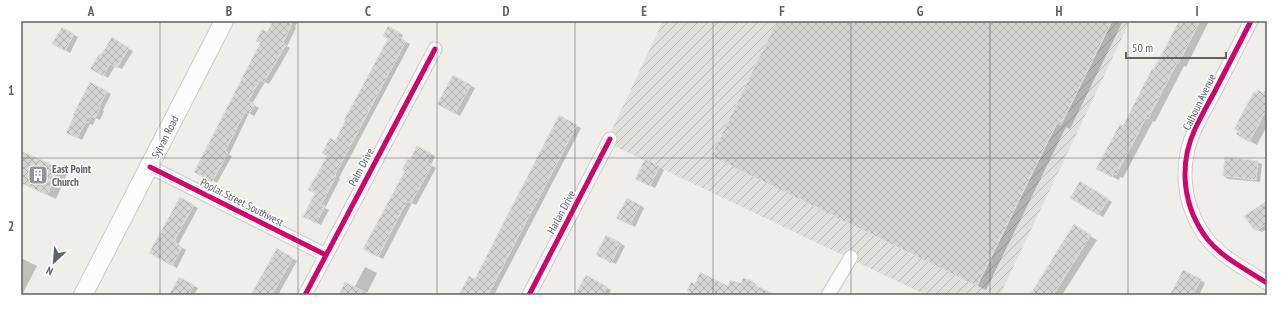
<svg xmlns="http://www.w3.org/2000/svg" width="1288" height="316" font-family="'PT Sans Narrow',sans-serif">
<defs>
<pattern id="industrial-furrows" width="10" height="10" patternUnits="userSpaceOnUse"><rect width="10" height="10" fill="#e0dfda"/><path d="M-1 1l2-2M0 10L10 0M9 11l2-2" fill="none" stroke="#b9b8b5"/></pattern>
<pattern id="building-cross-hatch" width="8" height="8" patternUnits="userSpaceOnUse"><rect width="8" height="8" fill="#d5d5d2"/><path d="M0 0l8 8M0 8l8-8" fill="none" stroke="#b0b0ae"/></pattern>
</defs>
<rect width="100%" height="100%" fill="#efeee9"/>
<polygon fill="url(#industrial-furrows)" points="663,21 1130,21 1000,295 926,295 606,142"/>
<g fill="#0003">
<polygon points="274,21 298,21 295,27 296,28 287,46 290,48 269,84 265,82 252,104 259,108 254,116 249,113 229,155 232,156 217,183 196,171 261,43"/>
<polygon points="778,21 1123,21 1070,129 1066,127 986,290 712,156"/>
<polygon points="1179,21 1209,21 1186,67 1184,66 1155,122 1153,121 1123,178 1120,177 1119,180 1104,173 1123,127"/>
<polygon points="389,27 403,35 401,39 410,44 339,178 340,179 325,208 329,210 321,225 309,219 328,155 390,39"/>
<polygon points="62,28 78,37 70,53 54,44"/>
<polygon points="112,39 133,51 122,69 115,66 108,78 92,68 101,57"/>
<polygon points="454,77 475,88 460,116 439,104"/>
<polygon points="90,84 111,94 103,110 104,111 100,120 96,118 93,125 90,124 82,140 67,132"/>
<polygon points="1267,88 1267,126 1257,145 1237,134"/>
<polygon points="560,117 581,128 494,295 460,295 475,280"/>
<polygon points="417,147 435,156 431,165 436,168 416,205 412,203 383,259 364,249"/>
<polygon points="21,152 67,174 56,199 21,183"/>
<polygon points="1257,162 1262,164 1260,182 1228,179 1224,176"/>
<polygon points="659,167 664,170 655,188 636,178"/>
<polygon points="1081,183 1112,202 1103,217 1071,198"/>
<polygon points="180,199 198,208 178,245 186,250 177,268 150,253"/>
<polygon points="1267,202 1267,229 1262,232 1254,229"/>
<polygon points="640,205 644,208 635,227 622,220"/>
<polygon points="1074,226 1097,240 1062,295 1031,295"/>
<polygon points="607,237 625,246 616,264 597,255"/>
<polygon points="277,250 297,261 278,295 252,295"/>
<polygon points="21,258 37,266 22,295 21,295"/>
<polygon points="365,267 377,273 366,295 340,295 354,288"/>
<polygon points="586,277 611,290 609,295 577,295"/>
<polygon points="179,278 198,288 194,295 170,295"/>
<polygon points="1200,280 1205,283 1199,295 1171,295"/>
<polygon points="753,282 757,285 756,287 774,295 695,295 695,285 729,287"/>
</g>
<g fill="url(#building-cross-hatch)" stroke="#deddd8">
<polygon points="273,21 286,21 292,24 283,43 286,45 264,82 260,80 248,101 255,104 249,114 245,112 225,151 228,153 212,182 194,172 260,43 256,41 262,29 267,32"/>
<polygon points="777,21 1112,21 1061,125 1057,123 977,286 711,156"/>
<polygon points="1179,21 1200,21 1178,64 1177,63 1148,119 1146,118 1116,175 1113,174 1112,177 1096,169 1120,124 1123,126 1152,69 1154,70"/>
<polygon points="388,26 399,32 397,36 406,41 335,175 336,176 321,205 325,206 316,223 303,217 315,193 308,190 327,156 322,153 330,138 335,141 345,121 344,120 388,39 383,36"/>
<polygon points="62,27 74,34 65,51 52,44"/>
<polygon points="112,37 129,48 117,68 110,64 103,76 90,69 99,54 101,55"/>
<polygon points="453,75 471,85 455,114 437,104"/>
<polygon points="90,82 107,91 99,107 100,108 95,118 92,116 88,123 86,122 77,138 66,133 74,116 73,115"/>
<polygon points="1258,90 1267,95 1267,109 1249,142 1236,134 1238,131 1234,129 1254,92 1256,93"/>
<polygon points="559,115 577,125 488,295 459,295 469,276 475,279"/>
<polygon points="417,146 431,153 427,162 432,165 411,203 407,201 378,257 363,249 405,171 402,170 408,159 410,160"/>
<polygon points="21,151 59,168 47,195 21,183"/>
<polygon points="1225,157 1258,161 1256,180 1223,176"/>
<polygon points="645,159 660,166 650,186 635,179"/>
<polygon points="1080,181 1109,199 1098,215 1070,198"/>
<polygon points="180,197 194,205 174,241 182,247 172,266 149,253"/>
<polygon points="627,198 640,205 630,225 616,218"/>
<polygon points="1267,201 1267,223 1256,231 1255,229 1254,230 1244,216"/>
<polygon points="1074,224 1091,235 1053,295 1030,295"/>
<polygon points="606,235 621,243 611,263 596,255"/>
<polygon points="277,248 293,258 272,295 251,295"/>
<polygon points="1183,270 1201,279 1193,295 1170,295"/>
<polygon points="700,272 728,286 730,280 741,283 743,278 753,281 752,284 777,295 689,295 690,293 687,291 691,282 695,284"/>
<polygon points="586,275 607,287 603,295 575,295"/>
<polygon points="179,277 194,285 188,295 169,295"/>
<polygon points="345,282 371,295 339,295"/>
</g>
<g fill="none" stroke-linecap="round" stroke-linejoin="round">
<g stroke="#cbcbca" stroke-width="15">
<g id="minor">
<path d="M1251 21C1239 44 1227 68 1215 91 1208 104 1201 116 1195 129 1178 166 1183 208 1208 240 1223 258 1247 270 1267 283"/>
<polyline points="150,167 326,255"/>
<polyline points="305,295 435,49"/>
<polyline points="529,295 610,139"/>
<polyline points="828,295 851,257"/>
</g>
</g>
<g stroke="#cbcccb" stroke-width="20">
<polyline id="secondary" points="83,295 224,21"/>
</g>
<use href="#minor" stroke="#fdfcfc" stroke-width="13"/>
<use href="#secondary" stroke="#fdfcfc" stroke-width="18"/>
<g stroke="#fff" stroke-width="8">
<g id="cycleway">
<path d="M1251 21C1239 44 1227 68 1215 91 1208 104 1201 116 1195 129 1178 166 1183 208 1208 240 1223 258 1247 270 1267 283"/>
<polyline points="150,167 326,255"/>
<polyline points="305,295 435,49"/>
<polyline points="529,295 610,139"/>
</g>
</g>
<use href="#cycleway" stroke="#d6006c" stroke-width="5"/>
</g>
<path fill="none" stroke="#5e6168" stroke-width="1" stroke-opacity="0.55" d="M160 21V295M298 21V295M437 21V295M575 21V295M713 21V295M851 21V295M990 21V295M1128 21V295M21 158H1267"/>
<defs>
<g id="building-square" transform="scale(1)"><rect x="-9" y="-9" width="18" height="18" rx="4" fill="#919295" stroke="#fff"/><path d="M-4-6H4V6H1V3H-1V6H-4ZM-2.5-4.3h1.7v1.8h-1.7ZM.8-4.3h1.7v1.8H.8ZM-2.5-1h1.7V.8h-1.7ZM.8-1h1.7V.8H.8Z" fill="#fff"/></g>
</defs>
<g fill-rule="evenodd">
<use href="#building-square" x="38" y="175"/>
</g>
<g text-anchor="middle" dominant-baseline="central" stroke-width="3" stroke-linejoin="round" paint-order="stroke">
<g font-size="11" fill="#5e6168" stroke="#fff">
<text transform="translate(1199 102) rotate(-64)">Calhoun Avenue</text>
<text transform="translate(165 137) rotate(-63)">Sylvan Road</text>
<text transform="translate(361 167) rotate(-62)">Palm Drive</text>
<text transform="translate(242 202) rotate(27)">Poplar Street Southwest</text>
<text transform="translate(561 212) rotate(-62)">Harlan Drive</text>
</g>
<g font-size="11" font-weight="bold" fill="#5e6168" stroke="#fff" text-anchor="start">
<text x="52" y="169">East Point<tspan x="52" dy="13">Church</tspan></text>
</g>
</g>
<rect width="1288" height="316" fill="none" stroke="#ffffff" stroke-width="44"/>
<g transform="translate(54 262) rotate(206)" stroke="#ffffff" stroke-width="3" paint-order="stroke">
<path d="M0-3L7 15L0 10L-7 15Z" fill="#5e6168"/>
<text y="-6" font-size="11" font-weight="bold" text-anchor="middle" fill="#5e6168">N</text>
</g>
<path d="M1126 52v6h100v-6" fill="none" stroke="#5e6168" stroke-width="2"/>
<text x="1132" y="52" font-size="12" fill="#5e6168" stroke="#ffffff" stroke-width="3" paint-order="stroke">50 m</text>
<rect x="22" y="22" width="1244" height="272" fill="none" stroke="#5e6168" stroke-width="1.5"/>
<g font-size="13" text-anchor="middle" font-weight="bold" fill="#5e6168">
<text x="91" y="16">A</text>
<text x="229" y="16">B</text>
<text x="368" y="16">C</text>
<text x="506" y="16">D</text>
<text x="644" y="16">E</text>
<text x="782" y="16">F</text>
<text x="920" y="16">G</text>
<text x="1059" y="16">H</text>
<text x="1197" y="16">I</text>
<text x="11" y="95">1</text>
<text x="11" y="231">2</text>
</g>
</svg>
